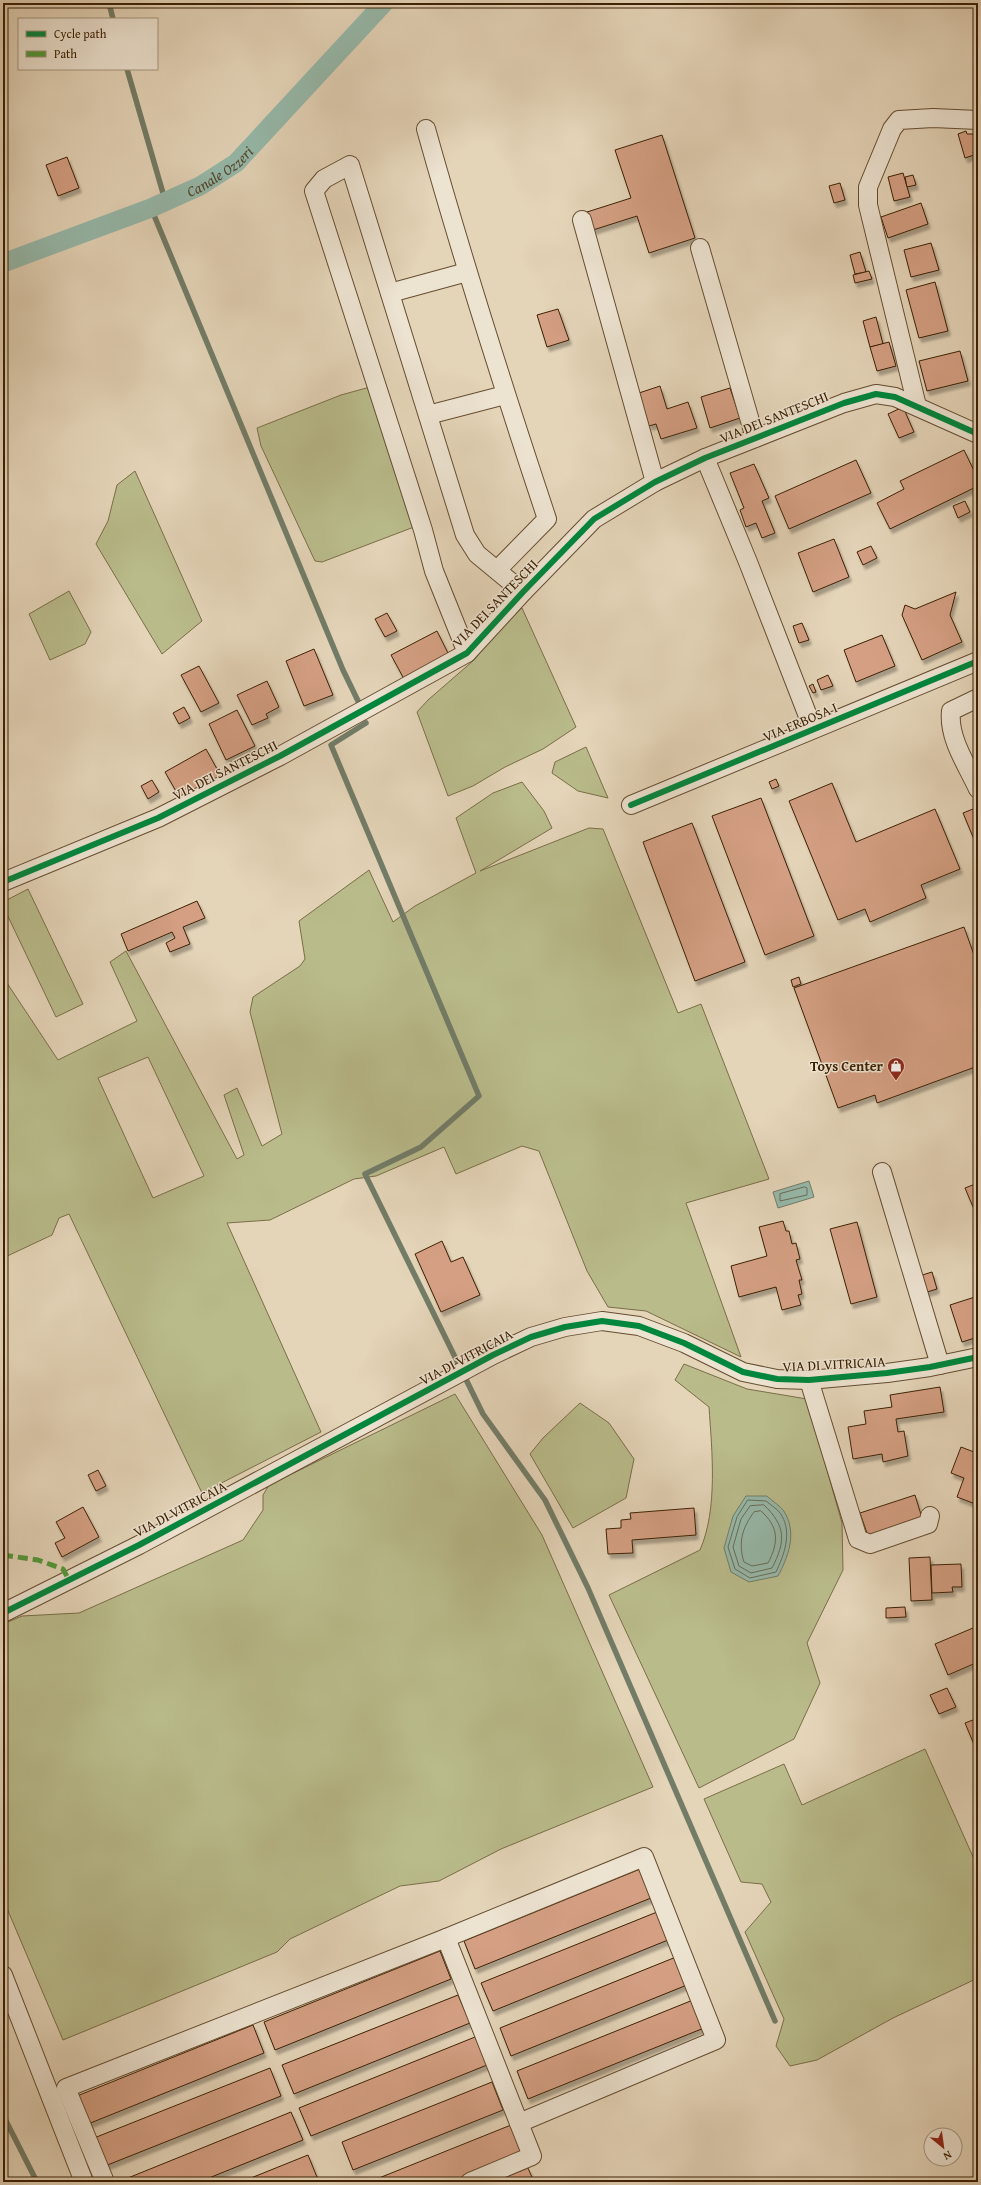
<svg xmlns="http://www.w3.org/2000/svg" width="981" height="2185" font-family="'Gentium Book Plus',serif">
<defs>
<filter id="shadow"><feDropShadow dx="2.5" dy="4.5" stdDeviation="1" flood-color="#0004"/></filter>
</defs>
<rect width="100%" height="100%" fill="#e4d4b8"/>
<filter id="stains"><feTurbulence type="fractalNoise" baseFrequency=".005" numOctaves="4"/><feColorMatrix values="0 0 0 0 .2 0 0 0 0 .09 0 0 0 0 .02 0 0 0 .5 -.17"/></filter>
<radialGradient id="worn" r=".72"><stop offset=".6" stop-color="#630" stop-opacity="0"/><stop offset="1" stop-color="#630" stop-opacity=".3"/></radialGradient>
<g fill="#b9bb8b" stroke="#7a6e47" fill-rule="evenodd">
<polygon points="370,387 414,527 322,562 315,561 261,446 257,428 341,395"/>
<polygon points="135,471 202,621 162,654 96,544 108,521 117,485"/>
<polygon points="69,591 91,632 85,644 50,660 29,614"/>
<polygon points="522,608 576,727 543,749 505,767 473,786 448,796 417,712 428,700 474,660 504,623"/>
<polygon points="586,747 608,798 578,791 552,773 555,762"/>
<path d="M522 782 544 811 552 828 480 871 589 828 603 829 678 1013 701 1004 769 1179 686 1203 741 1357 646 1311 608 1307 587 1271 539 1151 522 1146 456 1174 444 1147 376 1176 354 1179 270 1220 227 1223 321 1432 202 1493 69 1214 59 1218 52 1235 3 1258V977L58 1060 137 1021 110 962 126 951 237 1159 244 1155 224 1095 237 1088 262 1146 282 1134 250 1012 253 997 300 966 305 959 299 921 369 870 393 922 415 906 476 873 456 818 493 793ZM148 1057 204 1176 153 1198 98 1078Z"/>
<polygon points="28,889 83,1004 56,1017 3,906 3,902"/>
<path d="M684 1364 747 1389 807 1399 842 1523 843 1570 807 1643 820 1683 794 1739 699 1788 609 1595 700 1550C718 1509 712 1451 709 1407L675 1380Z"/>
<polygon points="455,1394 542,1535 653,1787 501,1849 439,1881 400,1886 290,1939 277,1952 63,2040 3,1899 3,1624 22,1616 79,1613 243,1540 263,1510 263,1495 269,1485"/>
<polygon points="580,1403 609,1423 634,1459 626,1498 573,1528 530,1454 543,1438"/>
<polygon points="925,1749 978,1868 978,1978 893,2018 817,2060 790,2066 776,2046 784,2019 745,1932 771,1902 762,1884 741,1882 704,1799 784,1764 802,1805"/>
</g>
<g fill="#96b9aa" stroke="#727c67">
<polygon points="809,1181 814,1197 778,1208 773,1192"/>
<path d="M746 1496H767C772 1501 782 1507 785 1513 797 1534 788 1557 778 1576L749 1582 731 1572 724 1548 733 1516Z"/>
</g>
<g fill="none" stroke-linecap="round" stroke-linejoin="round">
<g stroke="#696c56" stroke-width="1">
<polygon points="805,1187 807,1188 807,1195 780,1201 780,1194"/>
<path d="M748 1500 766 1501C771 1505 779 1510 782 1516 792 1534 784 1555 776 1572L750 1578 735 1569 728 1547 737 1517Z"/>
<path d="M764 1505C786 1526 786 1541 772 1568L751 1573 739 1566 733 1547 741 1519 750 1506Z"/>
<path d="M761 1511C779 1527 779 1542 768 1563L752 1566 744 1562C738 1543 742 1528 754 1512Z"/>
</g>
<g stroke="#727c67" stroke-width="5.5">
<polyline points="109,3 113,19"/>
<polyline points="127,69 165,200"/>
<polyline points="151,208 343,670 359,703"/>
<polyline points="366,723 331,745 479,1096 421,1147 365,1174 483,1414 545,1500 588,1588 775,2021"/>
<polyline points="3,2115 37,2182"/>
</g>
<path stroke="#96b9aa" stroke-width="19" id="s1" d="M3 263 151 208 200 186 236 163 384 3"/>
</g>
<g fill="#d49f83" stroke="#3c2003" filter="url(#shadow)">
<polygon points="966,131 967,134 978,134 978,151 973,152 974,155 965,158 958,134"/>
<polygon points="662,135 695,238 649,253 637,216 593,230 587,212 631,198 615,150"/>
<polygon points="67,157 79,188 58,196 46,165"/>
<polygon points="903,173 910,197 894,201 888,177"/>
<polygon points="913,175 916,185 907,187 905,177"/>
<polygon points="840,183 845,200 834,203 829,186"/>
<polygon points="921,203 928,224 888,238 881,217"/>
<polygon points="931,243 939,270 911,277 904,250"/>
<polygon points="860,252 866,272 855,274 850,255"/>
<polygon points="869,271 872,279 855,283 853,275"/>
<polygon points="935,282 948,331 919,338 906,290"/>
<polygon points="558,309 569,340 547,347 537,315"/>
<polygon points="876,317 883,344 870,347 863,321"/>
<polygon points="889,342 896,366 877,371 870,347"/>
<polygon points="960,351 968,381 927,391 919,361"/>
<polygon points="660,386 667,409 688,402 697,428 661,439 656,424 649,426 639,393"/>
<polygon points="730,388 740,418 710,428 701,397"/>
<polygon points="903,407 914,432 899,438 888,414"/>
<polygon points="964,450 978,479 978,486 890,529 877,503 904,489 900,481"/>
<polygon points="856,460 871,493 789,529 775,496"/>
<polygon points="754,464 769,498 762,501 775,533 762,538 756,523 746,527 740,510 744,508 730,473"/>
<polygon points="965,501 970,512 958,518 953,506"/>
<polygon points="834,539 849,577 813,592 798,553"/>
<polygon points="871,546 877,558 863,565 857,552"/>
<polygon points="956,592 950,615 962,642 922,660 902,615 905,605 915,609"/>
<polygon points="387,613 397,631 385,637 375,619"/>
<polygon points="802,623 809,640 799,643 793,626"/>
<polygon points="437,631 449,655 404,679 391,655"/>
<polygon points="882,635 895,666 856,682 844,650"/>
<polygon points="314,649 333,695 304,706 286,661"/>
<polygon points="199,666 219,703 201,712 181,675"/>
<polygon points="828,675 833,686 821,690 817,680"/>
<polygon points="267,681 279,707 266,714 268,718 252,725 237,695"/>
<polygon points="813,684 816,692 813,693 809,686"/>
<polygon points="184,707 190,718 179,724 173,713"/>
<polygon points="237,710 255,746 226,760 209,724"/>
<polygon points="206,749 222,778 181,800 165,772"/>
<polygon points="776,779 779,786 772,789 769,782"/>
<polygon points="152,780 159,792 148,799 141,786"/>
<polygon points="832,783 856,842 935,809 960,869 921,885 926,898 870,922 865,909 838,920 789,801"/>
<polygon points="761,798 814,936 765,955 712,816"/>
<polygon points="978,807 978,849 963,813"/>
<polygon points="692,823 745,962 695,981 643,842"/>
<polygon points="197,901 205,918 183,927 190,944 170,952 166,943 175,938 172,932 128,951 121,934"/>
<polygon points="964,927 978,966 978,1066 877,1103 875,1095 838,1108 794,988"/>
<polygon points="799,977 801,984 793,987 791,980"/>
<polygon points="978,1183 978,1205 973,1207 965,1188"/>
<polygon points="783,1221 786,1231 789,1231 792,1244 796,1243 800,1259 796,1260 802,1280 799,1280 802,1294 798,1295 801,1305 782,1310 776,1287 739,1297 731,1266 767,1256 759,1227"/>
<polygon points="857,1222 877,1297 851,1304 830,1229"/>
<polygon points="442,1241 451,1262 463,1257 480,1295 441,1312 415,1254"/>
<polygon points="932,1272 937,1289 924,1293 919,1276"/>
<polygon points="978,1296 978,1337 962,1342 950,1305"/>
<polygon points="940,1387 944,1412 896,1419 898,1432 904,1431 908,1456 883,1462 882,1454 853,1459 848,1427 866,1424 864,1411 892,1407 890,1395"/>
<polygon points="978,1441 978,1505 957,1497 964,1478 951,1473 961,1447 974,1452"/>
<polygon points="98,1470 106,1486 96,1491 88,1475"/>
<polygon points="915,1495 922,1518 868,1536 860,1513"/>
<polygon points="83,1507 99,1537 62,1557 55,1543 65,1538 56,1522"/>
<polygon points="694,1508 696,1535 632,1540 633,1553 608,1554 606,1529 621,1528 621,1520 631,1519 630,1513"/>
<polygon points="930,1557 932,1600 911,1601 909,1558"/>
<polygon points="961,1564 962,1587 952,1587 953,1592 932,1593 931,1565"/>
<polygon points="905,1607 906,1617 886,1618 886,1608"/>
<polygon points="973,1628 978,1640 978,1662 948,1675 935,1644"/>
<polygon points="947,1688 956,1707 939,1714 930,1695"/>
<polygon points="978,1718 978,1754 965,1723"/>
<polygon points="640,1869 651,1898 475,1969 464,1941"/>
<polygon points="657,1912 668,1940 493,2011 481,1983"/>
<polygon points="440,1951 451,1979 275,2050 264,2022"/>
<polygon points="676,1957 687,1985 511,2056 500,2028"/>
<polygon points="458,1995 470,2023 294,2094 282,2065"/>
<polygon points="693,2000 704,2028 528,2099 517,2071"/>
<polygon points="253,2025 264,2053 88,2124 77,2096"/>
<polygon points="475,2037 487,2065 311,2136 299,2108"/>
<polygon points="270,2068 281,2096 105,2166 94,2138"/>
<polygon points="492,2082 503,2110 353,2170 342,2142"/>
<polygon points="291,2112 303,2140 199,2182 118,2182"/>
<polygon points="511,2125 522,2153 450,2182 369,2182"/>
<polygon points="308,2155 319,2182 241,2182"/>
<polygon points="528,2168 534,2182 492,2182"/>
</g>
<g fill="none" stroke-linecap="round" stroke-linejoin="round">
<g stroke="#664d30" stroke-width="20">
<g id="minor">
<path d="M426 129C463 261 504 390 547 519L497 570"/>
<polyline points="582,220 655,482"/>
<polyline points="700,248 755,438"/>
<polyline points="390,293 467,272"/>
<polyline points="917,406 868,205 868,187 892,129 899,120 933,118 978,120"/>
<polyline points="428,415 505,395"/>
<polyline points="705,458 748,562 813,729"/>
<polyline points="467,653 434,571 423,530 314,191 324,179 350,165 465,535 477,554 523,592"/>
<path d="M978 698 951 711C948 738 967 765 978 789"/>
<polyline points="631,805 978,661"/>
<polyline points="3,882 158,818 280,756 467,653 523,592 594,519 655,482 705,458 844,403 876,394 895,397 978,434"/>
<polyline points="882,1172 940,1365"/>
<polyline points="809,1380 858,1539 870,1544 928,1524 930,1516"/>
<polyline points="3,1613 139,1545 493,1355 531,1337 565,1327 602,1321 639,1326 684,1343 743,1372 777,1379 809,1380 887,1373 930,1367 978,1357"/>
<polyline points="446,1938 644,1857 716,2040 519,2123"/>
<polyline points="3,1975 84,2182"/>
<polyline points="105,2182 66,2088 446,1938 532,2156 470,2182"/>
</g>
</g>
<use href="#minor" stroke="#ede3d1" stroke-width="18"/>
<polyline stroke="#529a39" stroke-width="5" stroke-dasharray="10 5" stroke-linecap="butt" points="3,1555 38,1560 63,1569 69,1580"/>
<g stroke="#ede3d1" stroke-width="8">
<g id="cycleway">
<polyline points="631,805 978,661"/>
<polyline points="3,882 158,818 280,756 467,653 523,592 594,519 655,482 705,458 844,403 876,394 895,397 978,434"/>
<polyline points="3,1613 139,1545 493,1355 531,1337 565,1327 602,1321 639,1326 684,1343 743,1372 777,1379 809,1380 887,1373 930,1367 978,1357"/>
</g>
</g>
<use href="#cycleway" stroke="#00873e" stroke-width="6"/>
</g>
<defs>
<g id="shop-pin" transform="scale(0.9)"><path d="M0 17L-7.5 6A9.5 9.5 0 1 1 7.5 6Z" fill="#8f2418" stroke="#ede3d1"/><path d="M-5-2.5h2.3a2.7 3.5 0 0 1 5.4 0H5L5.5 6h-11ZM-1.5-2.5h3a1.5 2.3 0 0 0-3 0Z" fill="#fff"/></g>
</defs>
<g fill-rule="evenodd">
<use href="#shop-pin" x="896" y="1066"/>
</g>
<g text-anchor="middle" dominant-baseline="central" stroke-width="3" stroke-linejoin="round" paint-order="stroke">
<g font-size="14" fill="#3c2003" stroke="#ede3d1">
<text transform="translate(774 417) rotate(-22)">VIA DEI SANTESCHI</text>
<text transform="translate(495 603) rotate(-46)">VIA DEI SANTESCHI</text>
<text transform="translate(800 722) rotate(-23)">VIA ERBOSA I</text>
<text transform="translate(225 770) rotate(-27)">VIA DEI SANTESCHI</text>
<text transform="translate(466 1357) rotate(-28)">VIA DI VITRICAIA</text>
<text transform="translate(834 1364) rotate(-3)">VIA DI VITRICAIA</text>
<text transform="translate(180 1509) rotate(-28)">VIA DI VITRICAIA</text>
</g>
<g font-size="14" font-weight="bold" fill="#3c2003" stroke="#ede3d1" text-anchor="end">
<text x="883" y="1066">Toys Center</text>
</g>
<g font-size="15" font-style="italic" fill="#52462d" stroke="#ede3d1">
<text stroke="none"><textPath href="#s1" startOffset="236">Canale Ozzeri</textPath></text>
</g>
</g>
<rect width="981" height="2185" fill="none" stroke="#e4d4b8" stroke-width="16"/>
<rect x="4" y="4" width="973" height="2177" fill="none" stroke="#3c2003" stroke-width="2"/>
<rect x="8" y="8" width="965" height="2169" fill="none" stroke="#3c2003"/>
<rect x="18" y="18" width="140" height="52" fill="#ede3d1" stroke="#a6957f"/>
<rect x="26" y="31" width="20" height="6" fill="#00873e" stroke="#a6957f"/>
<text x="54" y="38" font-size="12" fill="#3c2003">Cycle path</text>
<rect x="26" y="51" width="20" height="6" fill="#529a39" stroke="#a6957f"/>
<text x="54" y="58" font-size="12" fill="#3c2003">Path</text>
<g transform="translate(943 2147) rotate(151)"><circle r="19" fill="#ede3d1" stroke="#a6957f"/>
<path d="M0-3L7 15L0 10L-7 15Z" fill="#8f2418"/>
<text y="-6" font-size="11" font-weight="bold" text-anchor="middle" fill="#3c2003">N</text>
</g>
<rect width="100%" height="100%" filter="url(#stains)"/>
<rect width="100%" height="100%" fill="url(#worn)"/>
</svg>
